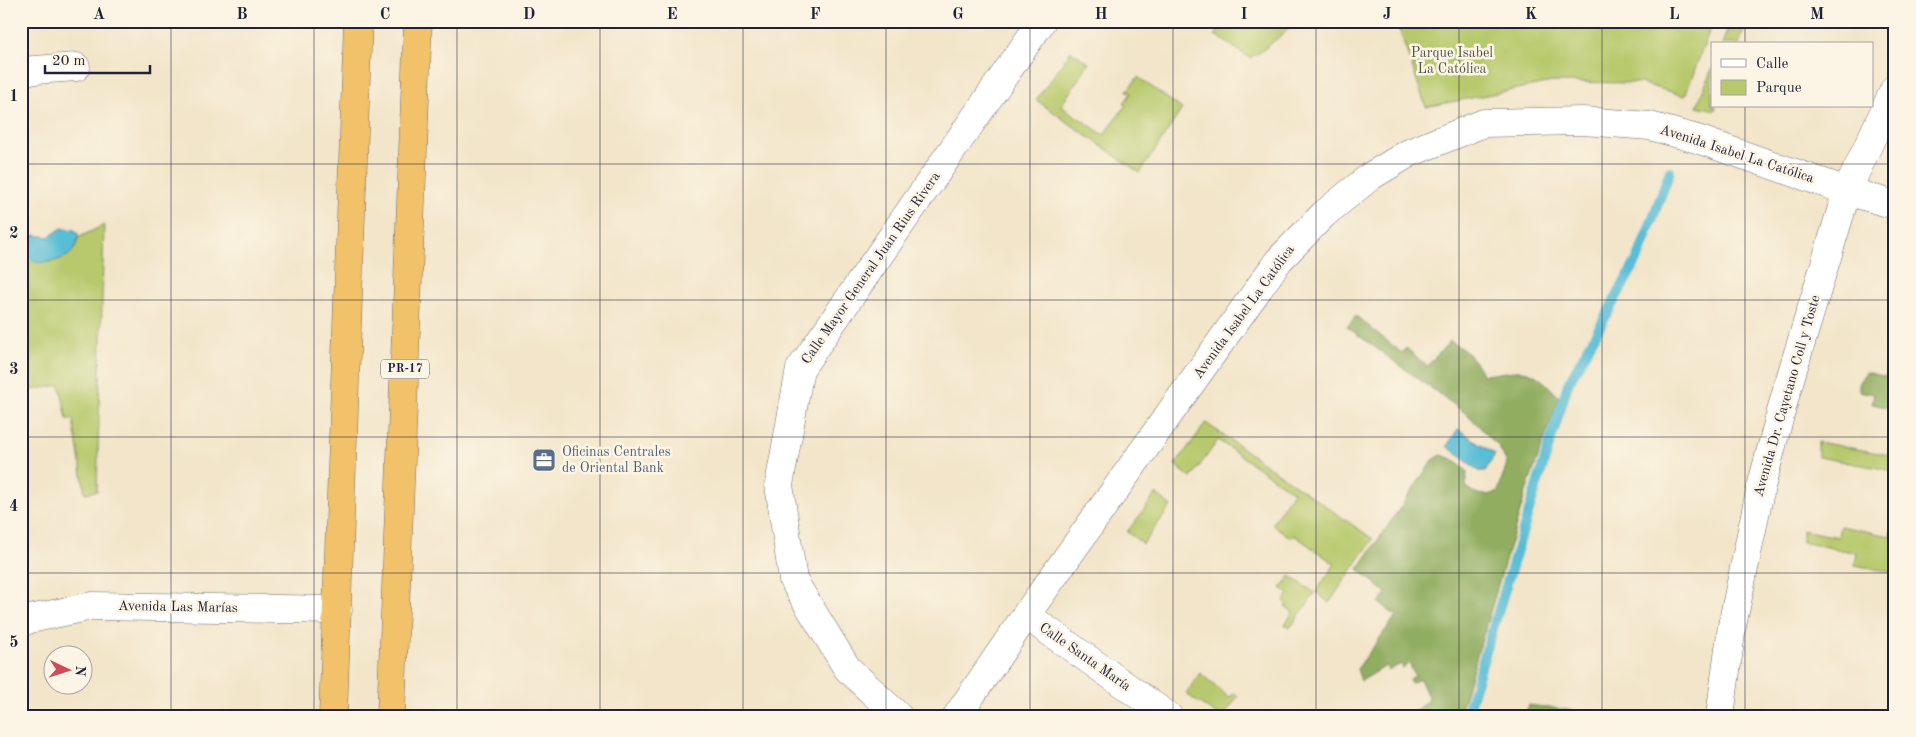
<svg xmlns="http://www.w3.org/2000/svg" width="1916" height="737" font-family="'Old Standard TT',serif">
<rect width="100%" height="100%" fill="#fcf5e5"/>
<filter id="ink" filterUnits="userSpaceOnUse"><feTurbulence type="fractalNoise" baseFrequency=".02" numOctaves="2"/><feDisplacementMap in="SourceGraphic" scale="10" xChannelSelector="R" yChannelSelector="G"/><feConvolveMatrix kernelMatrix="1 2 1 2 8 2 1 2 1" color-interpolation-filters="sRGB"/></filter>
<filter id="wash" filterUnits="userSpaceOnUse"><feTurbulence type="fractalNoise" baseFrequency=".0096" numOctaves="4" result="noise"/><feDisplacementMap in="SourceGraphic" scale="20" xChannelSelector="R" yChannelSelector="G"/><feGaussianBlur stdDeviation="1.12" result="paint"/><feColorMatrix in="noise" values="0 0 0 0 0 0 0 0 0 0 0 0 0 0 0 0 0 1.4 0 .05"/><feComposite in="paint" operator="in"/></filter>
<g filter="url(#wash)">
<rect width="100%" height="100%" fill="#f2e5c9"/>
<g fill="#b7c96c" stroke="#6c7654">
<polygon points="1225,21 1299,21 1259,53 1250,58 1215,35"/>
<polygon points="1396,21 1713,21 1685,96 1640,83 1552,82 1426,107"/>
<polygon points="1731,21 1747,21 1739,44 1722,44"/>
<polygon points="1071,51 1089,63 1061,106 1104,135 1126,105 1124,103 1131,93 1127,91 1138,77 1182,109 1140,173 1036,100"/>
<polygon points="1712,68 1712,106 1716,106 1715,110 1697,106"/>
<polygon points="104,225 97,491 85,493 73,419 67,419 60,385 21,392 21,266"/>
<polygon points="1206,423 1373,539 1329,603 1316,592 1335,564 1294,535 1291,538 1272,524 1293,492 1218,440 1191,478 1175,465"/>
<polygon points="1818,442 1895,456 1895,471 1818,457"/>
<polygon points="1156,494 1171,506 1143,544 1127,532"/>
<polygon points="1840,526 1890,536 1891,532 1895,532 1895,573 1855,565 1857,553 1802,542 1802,530 1838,537"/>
<polygon points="1290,576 1315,593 1290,628 1285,625 1293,612 1285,606 1287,604 1284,601 1289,594 1281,588"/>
<polygon points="1200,673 1229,698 1234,693 1238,696 1224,716 1219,716 1186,694"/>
</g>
<g fill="#91ad60" stroke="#5a684e">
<path d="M1356 316 1402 353 1406 348 1427 366 1450 341C1465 349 1475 360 1483 375 1525 371 1527 362 1559 397L1525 495 1459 716H1416L1414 712 1429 699 1420 679 1411 683 1409 679 1415 676 1409 663 1403 668 1401 664 1388 671 1386 666 1361 681 1357 669 1396 616 1379 603 1386 593 1358 569 1433 460 1441 455 1453 459 1467 471 1466 486C1477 496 1484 497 1498 492L1507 463 1499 447 1468 415 1347 327Z"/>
<polygon points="1866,372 1895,379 1895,409 1872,404 1874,394 1859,391 1859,382"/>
<polygon points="1528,705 1617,716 1525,716"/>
</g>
<g fill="#58bdd6" stroke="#3d7088">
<path d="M62 228 75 230 78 234C79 258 54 264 35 262L25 255 23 246 26 239 35 235 49 237Z"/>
<polygon points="1458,429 1495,454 1485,471 1479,471 1447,446"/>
</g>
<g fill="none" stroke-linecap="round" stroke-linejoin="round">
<polyline stroke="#58bdd6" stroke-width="10" points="1466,716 1568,384 1638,258 1670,171"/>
</g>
</g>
<g filter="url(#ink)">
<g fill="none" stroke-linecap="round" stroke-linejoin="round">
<g stroke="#6b666d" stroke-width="29">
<g id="minor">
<polyline points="21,71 76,67"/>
<polyline points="1026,615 1168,716"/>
<polyline points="21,623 30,619 92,606 338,610"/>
<polyline points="898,716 847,668 793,580 779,485 800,369 1042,21"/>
<polyline points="957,716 1026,615 1279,260 1324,214 1371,176 1409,153 1484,123 1583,121 1650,126 1697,139 1847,191 1895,205"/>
<polyline points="1720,716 1732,626 1760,491 1787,389 1847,191 1895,88"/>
</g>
</g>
<g stroke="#6b666d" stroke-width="29">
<g id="highway">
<polyline points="333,716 358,21"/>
<polyline points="391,716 418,21"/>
</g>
</g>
<use href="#minor" stroke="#fff" stroke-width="28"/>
<use href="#highway" stroke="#f2c26a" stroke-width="28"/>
</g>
</g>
<path fill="none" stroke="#22223b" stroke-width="1" stroke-opacity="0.55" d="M171 21V716M314 21V716M457 21V716M600 21V716M743 21V716M886 21V716M1030 21V716M1173 21V716M1316 21V716M1459 21V716M1602 21V716M1745 21V44M1745 106V716M21 164H1895M21 300H1895M21 437H1895M21 573H1895"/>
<defs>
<g id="office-square" transform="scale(1.25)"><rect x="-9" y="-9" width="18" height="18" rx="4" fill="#5c6f8a" stroke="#fcf5e5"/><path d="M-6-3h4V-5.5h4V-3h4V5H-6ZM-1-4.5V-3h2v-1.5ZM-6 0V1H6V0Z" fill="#fff"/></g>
</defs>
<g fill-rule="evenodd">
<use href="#office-square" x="544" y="460"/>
</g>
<g text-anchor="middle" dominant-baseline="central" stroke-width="5" stroke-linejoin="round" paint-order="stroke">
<rect fill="#fcf5e5" stroke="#63616e" stroke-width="1" x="381" y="359.5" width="48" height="19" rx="4"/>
<g font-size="12" font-weight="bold" fill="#22223b">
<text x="405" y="369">PR-17</text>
</g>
<g font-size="14" fill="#4f544a" stroke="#fcf5e5">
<text x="1452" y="53">Parque Isabel<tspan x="1452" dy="16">La Católica</tspan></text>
</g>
<g font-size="14" fill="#22223b" stroke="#fcf5e5">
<text transform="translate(1737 154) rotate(18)">Avenida Isabel La Católica</text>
<text transform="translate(871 268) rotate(-55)">Calle Mayor General Juan Rius Rivera</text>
<text transform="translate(1244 312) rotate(-54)">Avenida Isabel La Católica</text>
<text transform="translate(1787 396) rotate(-74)">Avenida Dr. Cayetano Coll y Toste</text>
<text transform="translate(178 607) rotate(1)">Avenida Las Marías</text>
<text transform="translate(1085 657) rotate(35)">Calle Santa María</text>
</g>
<g font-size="14" fill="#4e5e75" stroke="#fcf5e5" text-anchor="start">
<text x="562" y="452">Oficinas Centrales<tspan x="562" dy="16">de Oriental Bank</tspan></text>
</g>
</g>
<rect width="1916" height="737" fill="none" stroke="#fcf5e5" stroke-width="55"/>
<rect x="1711" y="42" width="162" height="65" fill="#fcf5e5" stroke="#a5a1a1"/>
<rect x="1721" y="59" width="25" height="8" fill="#ffffff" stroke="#a5a1a1"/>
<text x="1756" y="68" font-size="15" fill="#22223b">Calle</text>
<rect x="1721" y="80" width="25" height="15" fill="#b7c96c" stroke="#a5a1a1"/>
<text x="1756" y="92" font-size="15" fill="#22223b">Parque</text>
<g transform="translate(68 670) rotate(94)"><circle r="24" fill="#fcf5e5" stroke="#a5a1a1"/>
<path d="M0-4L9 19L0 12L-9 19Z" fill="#d1495b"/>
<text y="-8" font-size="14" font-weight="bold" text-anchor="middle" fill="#22223b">N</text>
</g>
<path d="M45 65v8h105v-8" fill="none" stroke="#22223b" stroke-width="2.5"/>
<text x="52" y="65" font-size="15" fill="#22223b" stroke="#fcf5e5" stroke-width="4" paint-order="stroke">20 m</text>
<rect x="28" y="28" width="1860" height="682" fill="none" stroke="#22223b" stroke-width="2"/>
<g font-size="16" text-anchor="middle" font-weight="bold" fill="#22223b">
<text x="99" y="19">A</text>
<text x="242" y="19">B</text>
<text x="385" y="19">C</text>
<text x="529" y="19">D</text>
<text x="672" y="19">E</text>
<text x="815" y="19">F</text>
<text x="958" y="19">G</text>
<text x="1101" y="19">H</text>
<text x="1244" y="19">I</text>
<text x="1387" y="19">J</text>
<text x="1531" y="19">K</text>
<text x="1674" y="19">L</text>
<text x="1817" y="19">M</text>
<text x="14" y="101">1</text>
<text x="14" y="238">2</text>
<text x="14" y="374">3</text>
<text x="14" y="511">4</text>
<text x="14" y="647">5</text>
</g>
</svg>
